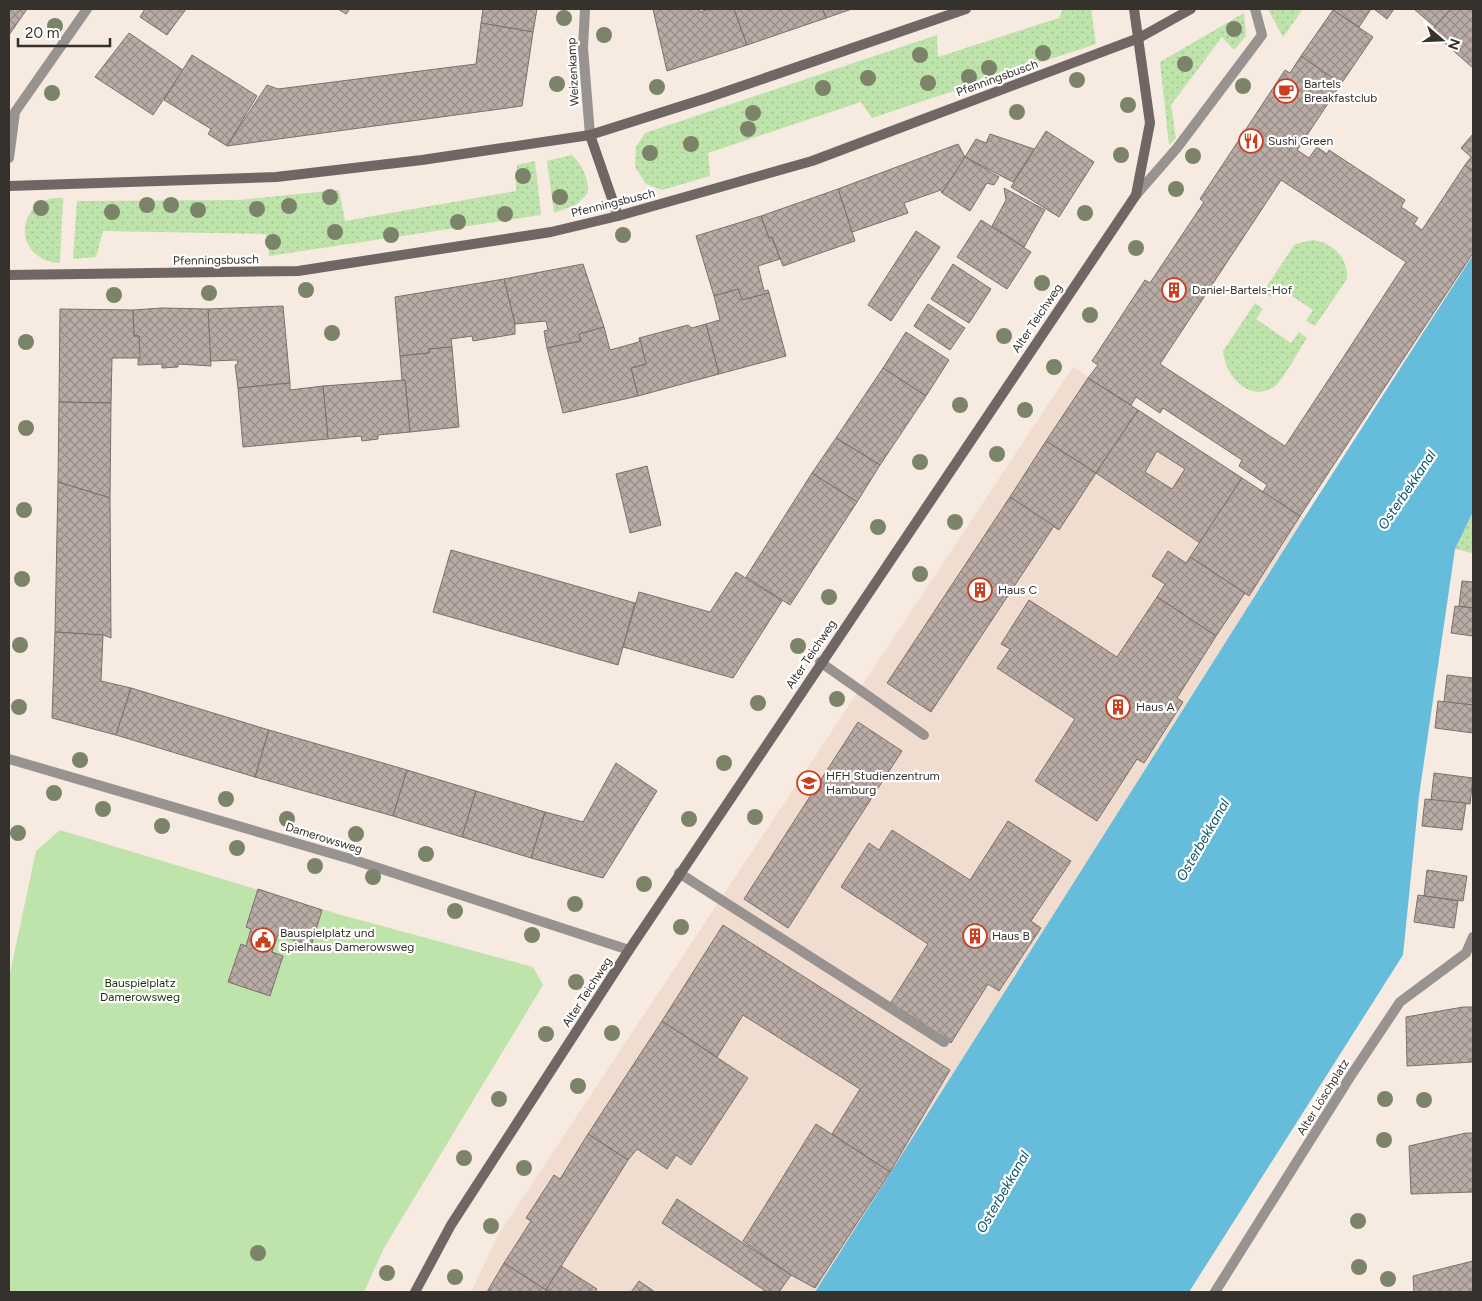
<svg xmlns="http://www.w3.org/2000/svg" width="1482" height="1301" font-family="Figtree,sans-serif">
<defs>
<pattern id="grass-dots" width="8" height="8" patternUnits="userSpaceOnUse" patternTransform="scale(1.25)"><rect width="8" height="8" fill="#bee3ab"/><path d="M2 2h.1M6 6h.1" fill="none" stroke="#a4c393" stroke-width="1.8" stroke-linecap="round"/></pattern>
<pattern id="building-cross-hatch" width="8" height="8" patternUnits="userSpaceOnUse" patternTransform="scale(1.25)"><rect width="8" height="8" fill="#b9aba5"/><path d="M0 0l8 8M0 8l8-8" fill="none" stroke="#978c87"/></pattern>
</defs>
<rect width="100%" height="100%" fill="#f6eae1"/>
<polygon fill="#f0ddcf" points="1073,367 1304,518 815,1292 471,1292 498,1235"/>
<g fill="url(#grass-dots)">
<polygon points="1063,9 1091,9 1096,44 872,118 861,102 708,153 710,176 662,190 646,184 635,167 636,147 645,133 937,35 938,57 1059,18"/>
<polygon points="1268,9 1303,9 1283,37"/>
<polygon points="1244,13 1246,36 1234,50 1222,37 1171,105 1176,138 1169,145 1160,62"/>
<path d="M572 155C583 166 588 177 588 193L576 205 554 213 547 161Z"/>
<polygon points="535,161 541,215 269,256 266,234 103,231 96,257 73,259 77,201 239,200 339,190 345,221 516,191 517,165"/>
<path d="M53 198H63L60 263C17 261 12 209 53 198Z"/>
<path d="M1313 240C1333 243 1348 257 1347 279L1315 326 1306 321 1313 310 1278 287 1271 297 1263 292 1295 244Z"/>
<path d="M1255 303 1263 309 1256 319 1291 343 1299 332 1307 338C1300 348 1282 382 1274 387 1248 403 1225 375 1223 351Z"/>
<polygon points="1473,512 1473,553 1455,549"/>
</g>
<polygon fill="#bee3ab" points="60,830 338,914 533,967 543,985 384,1248 364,1292 9,1292 9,978 36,851"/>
<polygon fill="#65bcdb" points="1473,255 1473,512 1455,549 1419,796 1403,955 1189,1292 815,1292 1304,518"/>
<g fill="url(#building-cross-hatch)" stroke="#7d706a" fill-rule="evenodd">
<polygon points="9,9 27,9 9,35"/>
<polygon points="145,9 186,9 167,35 140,17"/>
<polygon points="338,9 350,9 346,14"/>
<polygon points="483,9 537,9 533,32 481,23"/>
<polygon points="653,9 699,9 700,12 709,9 734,9 747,45 667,71"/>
<polygon points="734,9 823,9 826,18 747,45"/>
<polygon points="823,9 852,9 826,18"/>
<polygon points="1331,9 1371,9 1359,27"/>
<polygon points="1374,9 1394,9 1387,19"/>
<polygon points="1414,9 1451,9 1435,27"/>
<polygon points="1451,9 1473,9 1473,68 1431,31"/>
<polygon points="1333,10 1373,37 1341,84 1301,56"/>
<polygon points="481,23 533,32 522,106 227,146 267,85 278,89 476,64"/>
<polygon points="129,33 183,70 153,115 95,77"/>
<polygon points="192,55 257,96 227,146 208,134 211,129 164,100"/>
<path d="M1301 56 1341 84 1297 150 1309 158 1317 147 1327 154 1329 150 1405 200 1401 207 1418 218 1414 224 1422 230 1465 165 1473 171V253L1300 516 1263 492 1267 485 1239 466 1242 460 1163 408 1160 413 1136 397 1131 405 1088 378 1098 365 1092 361 1145 280 1150 283 1204 202 1200 199 1285 70 1290 73ZM1281 180 1406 262 1285 446 1160 364Z"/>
<polygon points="1046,131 1094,162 1059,217 1011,187"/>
<polygon points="990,134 1034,149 1013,182 965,157 976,139 986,143"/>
<polygon points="1473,134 1473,171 1465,165 1471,157 1461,148"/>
<polygon points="958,144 965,157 942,193 941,190 904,203 908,213 852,232 838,189"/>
<polygon points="965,157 999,177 994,185 987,183 970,211 942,193"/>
<polygon points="1004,188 1045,210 1024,247 992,226 1006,200"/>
<polygon points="838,189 855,241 783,266 772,237 769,238 761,216"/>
<polygon points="761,216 769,238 772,237 780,259 758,266 764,291 768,290 769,293 742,300 738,289 714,296 696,236"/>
<polygon points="981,220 1031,252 1007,289 957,257"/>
<polygon points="916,231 940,247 891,321 868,305"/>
<polygon points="583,264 604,327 579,334 581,341 547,348 544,331 548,330 546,321 515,324 504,279"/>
<polygon points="953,264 991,289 969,323 931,299"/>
<polygon points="504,279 515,324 515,334 473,341 472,336 451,339 452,347 429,349 429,353 400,356 395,297"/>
<polygon points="738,289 742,300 769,293 786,356 719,374 706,324 720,320 714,296"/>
<polygon points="928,304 965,328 950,350 914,326"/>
<polygon points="283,306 290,383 238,388 235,365 238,364 237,360 210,361 208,309"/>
<polygon points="162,308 208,309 211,366 178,364 178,367 162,368 162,364 138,365 139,336 134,336 133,310"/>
<polygon points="60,309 133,310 134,336 139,336 140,358 112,358 111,403 59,402"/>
<polygon points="706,324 719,374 638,396 631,368 646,364 639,338 688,325 692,328"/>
<polygon points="604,327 610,350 639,342 640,339 646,364 631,368 638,396 563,413 547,348 581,341 579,334"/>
<polygon points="906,332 949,360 926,396 883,368"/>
<polygon points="452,347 459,427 410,432 405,380 402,380 400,356 429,353 429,349"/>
<polygon points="883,368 926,396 880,465 836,438"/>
<polygon points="1088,378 1138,410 1096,473 1046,441"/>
<polygon points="405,380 410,432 378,435 378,439 362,441 361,436 328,439 323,386"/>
<polygon points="290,383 290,390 323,386 328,439 243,447 238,388"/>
<polygon points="59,402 111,403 110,498 58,482"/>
<path d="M1138 410 1242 478 1200 543 1096 473ZM1157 451 1185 469 1172 489 1145 472Z"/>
<polygon points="836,438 880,465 857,502 812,473"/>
<polygon points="1046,441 1096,473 1059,530 1010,497"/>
<polygon points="647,466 661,525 630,533 616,474"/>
<polygon points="812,473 857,502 790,605 746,577"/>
<polygon points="1242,478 1300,516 1249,596 1190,557"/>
<polygon points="58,482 110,498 111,638 103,635 55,632"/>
<polygon points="1010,497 1054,526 931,712 887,683"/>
<polygon points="451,550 635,603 618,665 433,612"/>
<polygon points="1168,551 1186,563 1190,557 1245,593 1216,636 1157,597 1165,584 1152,576"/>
<polygon points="736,572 782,601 733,678 623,647 639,592 710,612"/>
<polygon points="1462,581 1473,582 1473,608 1459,606"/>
<polygon points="1157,597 1216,636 1177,698 1183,702 1144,763 1137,759 1097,821 1035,781 1075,719 997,668 1010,649 1001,644 1029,600 1117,657"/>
<polygon points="1455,606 1473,608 1473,636 1451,633"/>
<polygon points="55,632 103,635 101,681 131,688 116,735 52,718"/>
<polygon points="1447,675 1473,678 1473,705 1444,702"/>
<polygon points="131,688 269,730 255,777 116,735"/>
<polygon points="1438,701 1473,705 1473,733 1435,728"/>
<polygon points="858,722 902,751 788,928 744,899"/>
<polygon points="269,730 407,770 393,816 255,777"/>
<polygon points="616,763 657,791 603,878 531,858 545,812 583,822"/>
<polygon points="407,770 476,791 462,837 393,816"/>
<polygon points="1434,773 1473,778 1470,804 1431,800"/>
<polygon points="476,791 545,812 531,858 462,837"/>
<polygon points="1425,799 1466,803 1462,830 1422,826"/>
<polygon points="1008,821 1071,861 1031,921 1041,928 999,991 988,984 951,1043 890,1004 928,944 841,887 869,843 879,850 892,830 970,880"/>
<polygon points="1427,870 1467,876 1463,901 1424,896"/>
<polygon points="258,889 322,910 311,946 278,935 272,952 283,956 270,996 228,982 241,944 246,946 251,929 246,927"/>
<polygon points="1418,895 1458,901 1454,928 1414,922"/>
<polygon points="723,925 950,1070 890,1172 832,1134 860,1089 743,1015 717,1057 662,1021"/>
<polygon points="1463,1007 1473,1007 1473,1062 1407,1066 1406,1017"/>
<polygon points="662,1021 748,1078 691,1165 676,1155 667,1169 637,1149 628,1160 588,1134"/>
<polygon points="816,1124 890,1172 815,1288 791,1275 743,1241"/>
<polygon points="1466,1133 1473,1133 1473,1192 1411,1194 1409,1146"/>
<polygon points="588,1134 628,1160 546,1290 504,1263 531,1221 526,1218 554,1175 560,1179"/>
<polygon points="677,1199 791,1275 779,1292 767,1292 662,1223"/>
<polygon points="1473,1261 1473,1292 1414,1292 1413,1276"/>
<polygon points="504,1263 546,1290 550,1292 487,1292"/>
<polygon points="561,1266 597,1289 595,1292 550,1292 546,1290"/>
<polygon points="639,1281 655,1292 631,1292"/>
</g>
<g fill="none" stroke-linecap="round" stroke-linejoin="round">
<g stroke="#989290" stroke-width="10">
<polyline points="1136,195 1177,148 1262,35 1255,9"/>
<polyline points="820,662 924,735"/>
<polyline points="679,873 944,1042"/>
</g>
<g stroke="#989290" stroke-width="10">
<polyline points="585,9 583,48 590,135"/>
<polyline points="9,158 15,112 87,9"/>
<polyline points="9,759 354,860 629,950"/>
<polyline points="1215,1292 1350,1077 1400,1002 1466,953 1473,937"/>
</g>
<g stroke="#706765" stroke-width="10">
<polyline points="590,135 618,216"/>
<polyline points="9,186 276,177 422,160 590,135 707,98 966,9"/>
<polyline points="9,275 298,271 551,232 618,216 812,161 1139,38 1191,9"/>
<polyline points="415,1292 451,1225 629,950 1136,195 1150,123 1134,9"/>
</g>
</g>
<g fill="#7b8468">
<circle cx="564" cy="18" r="8"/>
<circle cx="55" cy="26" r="8"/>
<circle cx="1234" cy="29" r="8"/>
<circle cx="604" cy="35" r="8"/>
<circle cx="1043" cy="53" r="8"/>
<circle cx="920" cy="55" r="8"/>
<circle cx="1185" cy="64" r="8"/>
<circle cx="989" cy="68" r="8"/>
<circle cx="969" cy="77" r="8"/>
<circle cx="868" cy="78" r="8"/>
<circle cx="1077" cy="80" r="8"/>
<circle cx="928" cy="83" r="8"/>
<circle cx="557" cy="84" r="8"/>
<circle cx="1243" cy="86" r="8"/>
<circle cx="657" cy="87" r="8"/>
<circle cx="823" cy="88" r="8"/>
<circle cx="52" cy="93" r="8"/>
<circle cx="1128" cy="105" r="8"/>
<circle cx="1017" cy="112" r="8"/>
<circle cx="753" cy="113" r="8"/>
<circle cx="748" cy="129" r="8"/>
<circle cx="691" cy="144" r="8"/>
<circle cx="650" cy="153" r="8"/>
<circle cx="1121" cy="155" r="8"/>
<circle cx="1193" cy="156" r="8"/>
<circle cx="523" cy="176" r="8"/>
<circle cx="1176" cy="189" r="8"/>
<circle cx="330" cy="197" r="8"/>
<circle cx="560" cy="197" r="8"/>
<circle cx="147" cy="205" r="8"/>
<circle cx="171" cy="205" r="8"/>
<circle cx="289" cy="206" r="8"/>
<circle cx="41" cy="208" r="8"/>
<circle cx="257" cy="209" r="8"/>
<circle cx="198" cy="210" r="8"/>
<circle cx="112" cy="212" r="8"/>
<circle cx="1085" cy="213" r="8"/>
<circle cx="505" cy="214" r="8"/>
<circle cx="458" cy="222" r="8"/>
<circle cx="335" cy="232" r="8"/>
<circle cx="391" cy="235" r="8"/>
<circle cx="623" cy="235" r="8"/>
<circle cx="273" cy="242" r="8"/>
<circle cx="1136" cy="248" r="8"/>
<circle cx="1042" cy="283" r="8"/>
<circle cx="306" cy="290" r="8"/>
<circle cx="209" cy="293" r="8"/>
<circle cx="114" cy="295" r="8"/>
<circle cx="1090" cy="315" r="8"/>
<circle cx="332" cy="333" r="8"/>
<circle cx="1004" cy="336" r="8"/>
<circle cx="26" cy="342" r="8"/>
<circle cx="1054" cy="367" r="8"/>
<circle cx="960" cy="405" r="8"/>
<circle cx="1025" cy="410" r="8"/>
<circle cx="26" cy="428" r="8"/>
<circle cx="997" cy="454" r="8"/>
<circle cx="920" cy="462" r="8"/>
<circle cx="24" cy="510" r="8"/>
<circle cx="955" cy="522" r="8"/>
<circle cx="878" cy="527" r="8"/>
<circle cx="920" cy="574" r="8"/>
<circle cx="22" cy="579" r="8"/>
<circle cx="829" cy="597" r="8"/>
<circle cx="20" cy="645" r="8"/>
<circle cx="798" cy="646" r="8"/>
<circle cx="837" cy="699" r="8"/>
<circle cx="758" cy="703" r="8"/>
<circle cx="19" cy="707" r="8"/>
<circle cx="80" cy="760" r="8"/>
<circle cx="724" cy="763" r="8"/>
<circle cx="54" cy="793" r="8"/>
<circle cx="226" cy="799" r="8"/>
<circle cx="103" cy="809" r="8"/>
<circle cx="755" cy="817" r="8"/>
<circle cx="287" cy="819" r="8"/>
<circle cx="689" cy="819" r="8"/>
<circle cx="162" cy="826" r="8"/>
<circle cx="18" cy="833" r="8"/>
<circle cx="356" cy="834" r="8"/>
<circle cx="237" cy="848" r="8"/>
<circle cx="426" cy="854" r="8"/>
<circle cx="315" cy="866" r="8"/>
<circle cx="373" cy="877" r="8"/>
<circle cx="644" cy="884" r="8"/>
<circle cx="575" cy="904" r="8"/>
<circle cx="455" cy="911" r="8"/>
<circle cx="681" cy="927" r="8"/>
<circle cx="532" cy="935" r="8"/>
<circle cx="576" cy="982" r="8"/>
<circle cx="612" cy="1033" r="8"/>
<circle cx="546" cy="1034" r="8"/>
<circle cx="578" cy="1086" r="8"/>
<circle cx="499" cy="1099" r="8"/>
<circle cx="1385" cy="1099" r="8"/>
<circle cx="1424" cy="1100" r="8"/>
<circle cx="1384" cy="1140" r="8"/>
<circle cx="464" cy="1158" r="8"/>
<circle cx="524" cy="1168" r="8"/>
<circle cx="1358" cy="1221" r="8"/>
<circle cx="491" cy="1226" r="8"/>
<circle cx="258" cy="1253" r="8"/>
<circle cx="1359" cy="1267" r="8"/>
<circle cx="387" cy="1273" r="8"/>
<circle cx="455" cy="1277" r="8"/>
<circle cx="1388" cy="1279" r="8"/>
</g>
<defs>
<g id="cafe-ring" transform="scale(1.25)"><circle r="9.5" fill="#fff" stroke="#c93f1f" stroke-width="1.5"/><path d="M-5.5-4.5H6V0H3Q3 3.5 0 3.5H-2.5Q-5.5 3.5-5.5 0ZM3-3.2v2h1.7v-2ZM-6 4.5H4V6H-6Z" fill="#c93f1f"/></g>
<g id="restaurant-ring" transform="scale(1.25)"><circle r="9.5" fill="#fff" stroke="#c93f1f" stroke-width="1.5"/><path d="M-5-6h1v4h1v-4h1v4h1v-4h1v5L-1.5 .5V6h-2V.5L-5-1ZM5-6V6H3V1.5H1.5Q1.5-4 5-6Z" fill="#c93f1f"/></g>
<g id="building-ring" transform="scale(1.25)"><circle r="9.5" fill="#fff" stroke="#c93f1f" stroke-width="1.5"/><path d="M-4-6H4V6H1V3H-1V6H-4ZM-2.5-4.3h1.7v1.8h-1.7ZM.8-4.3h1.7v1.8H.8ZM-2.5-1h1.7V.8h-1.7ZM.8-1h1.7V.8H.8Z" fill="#c93f1f"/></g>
<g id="university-ring" transform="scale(1.25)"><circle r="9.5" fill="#fff" stroke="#c93f1f" stroke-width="1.5"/><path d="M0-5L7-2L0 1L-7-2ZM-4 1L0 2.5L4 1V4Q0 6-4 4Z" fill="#c93f1f"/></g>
<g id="civic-ring" transform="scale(1.25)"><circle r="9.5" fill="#fff" stroke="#c93f1f" stroke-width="1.5"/><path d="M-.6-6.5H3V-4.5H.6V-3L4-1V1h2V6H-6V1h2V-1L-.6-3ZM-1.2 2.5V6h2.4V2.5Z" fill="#c93f1f"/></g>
</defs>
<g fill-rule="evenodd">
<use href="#cafe-ring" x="1286" y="91"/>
<use href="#restaurant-ring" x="1251" y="141"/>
<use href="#building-ring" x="1174" y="290"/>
<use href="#building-ring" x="980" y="590"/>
<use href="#building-ring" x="1118" y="707"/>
<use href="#university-ring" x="809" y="783"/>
<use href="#building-ring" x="975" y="936"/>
<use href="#civic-ring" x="263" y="940"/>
</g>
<g text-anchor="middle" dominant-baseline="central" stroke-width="4.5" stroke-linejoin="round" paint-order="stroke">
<g font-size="12" fill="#35312d" stroke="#fff">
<text transform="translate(573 72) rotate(-93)">Weizenkamp</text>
<text transform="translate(997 78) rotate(-20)">Pfenningsbusch</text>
<text transform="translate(613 203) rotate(-14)">Pfenningsbusch</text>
<text transform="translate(216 260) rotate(-1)">Pfenningsbusch</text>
<text transform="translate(1037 318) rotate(-56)">Alter Teichweg</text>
<text transform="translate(811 654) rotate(-56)">Alter Teichweg</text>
<text transform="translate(324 838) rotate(17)">Damerowsweg</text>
<text transform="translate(587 992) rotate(-57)">Alter Teichweg</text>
<text transform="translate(1323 1097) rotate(-58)">Alter Löschplatz</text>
</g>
<g font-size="12" fill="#35312d" stroke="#fff" text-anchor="start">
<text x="1304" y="84">Bartels<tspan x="1304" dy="14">Breakfastclub</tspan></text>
<text x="1268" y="141">Sushi Green</text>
<text x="1192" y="290">Daniel-Bartels-Hof</text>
<text x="998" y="590">Haus C</text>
<text x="1136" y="707">Haus A</text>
<text x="826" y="776">HFH Studienzentrum<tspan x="826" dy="14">Hamburg</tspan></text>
<text x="280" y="933">Bauspielplatz und<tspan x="280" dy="14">Spielhaus Damerowsweg</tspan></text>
<text x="992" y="936">Haus B</text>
</g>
<g font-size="12" fill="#173105" stroke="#fff">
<text x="140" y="983">Bauspielplatz<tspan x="140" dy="14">Damerowsweg</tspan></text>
</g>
<g font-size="14" font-style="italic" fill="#065469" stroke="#fff">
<text transform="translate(1407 490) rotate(-56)">Osterbekkanal</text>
<text transform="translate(1203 840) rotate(-60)">Osterbekkanal</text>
<text transform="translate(1003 1192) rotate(-60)">Osterbekkanal</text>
</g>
</g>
<rect width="1482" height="1301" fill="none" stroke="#35312d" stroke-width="20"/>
<g transform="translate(1442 40) rotate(109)" stroke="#ffffff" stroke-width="4" paint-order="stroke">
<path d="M0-4L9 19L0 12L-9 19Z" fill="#35312d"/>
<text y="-8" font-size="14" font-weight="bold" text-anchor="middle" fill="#35312d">N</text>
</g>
<path d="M18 38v8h92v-8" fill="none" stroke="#35312d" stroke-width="2.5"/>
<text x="25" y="38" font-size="15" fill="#35312d" stroke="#ffffff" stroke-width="4" paint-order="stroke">20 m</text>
</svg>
